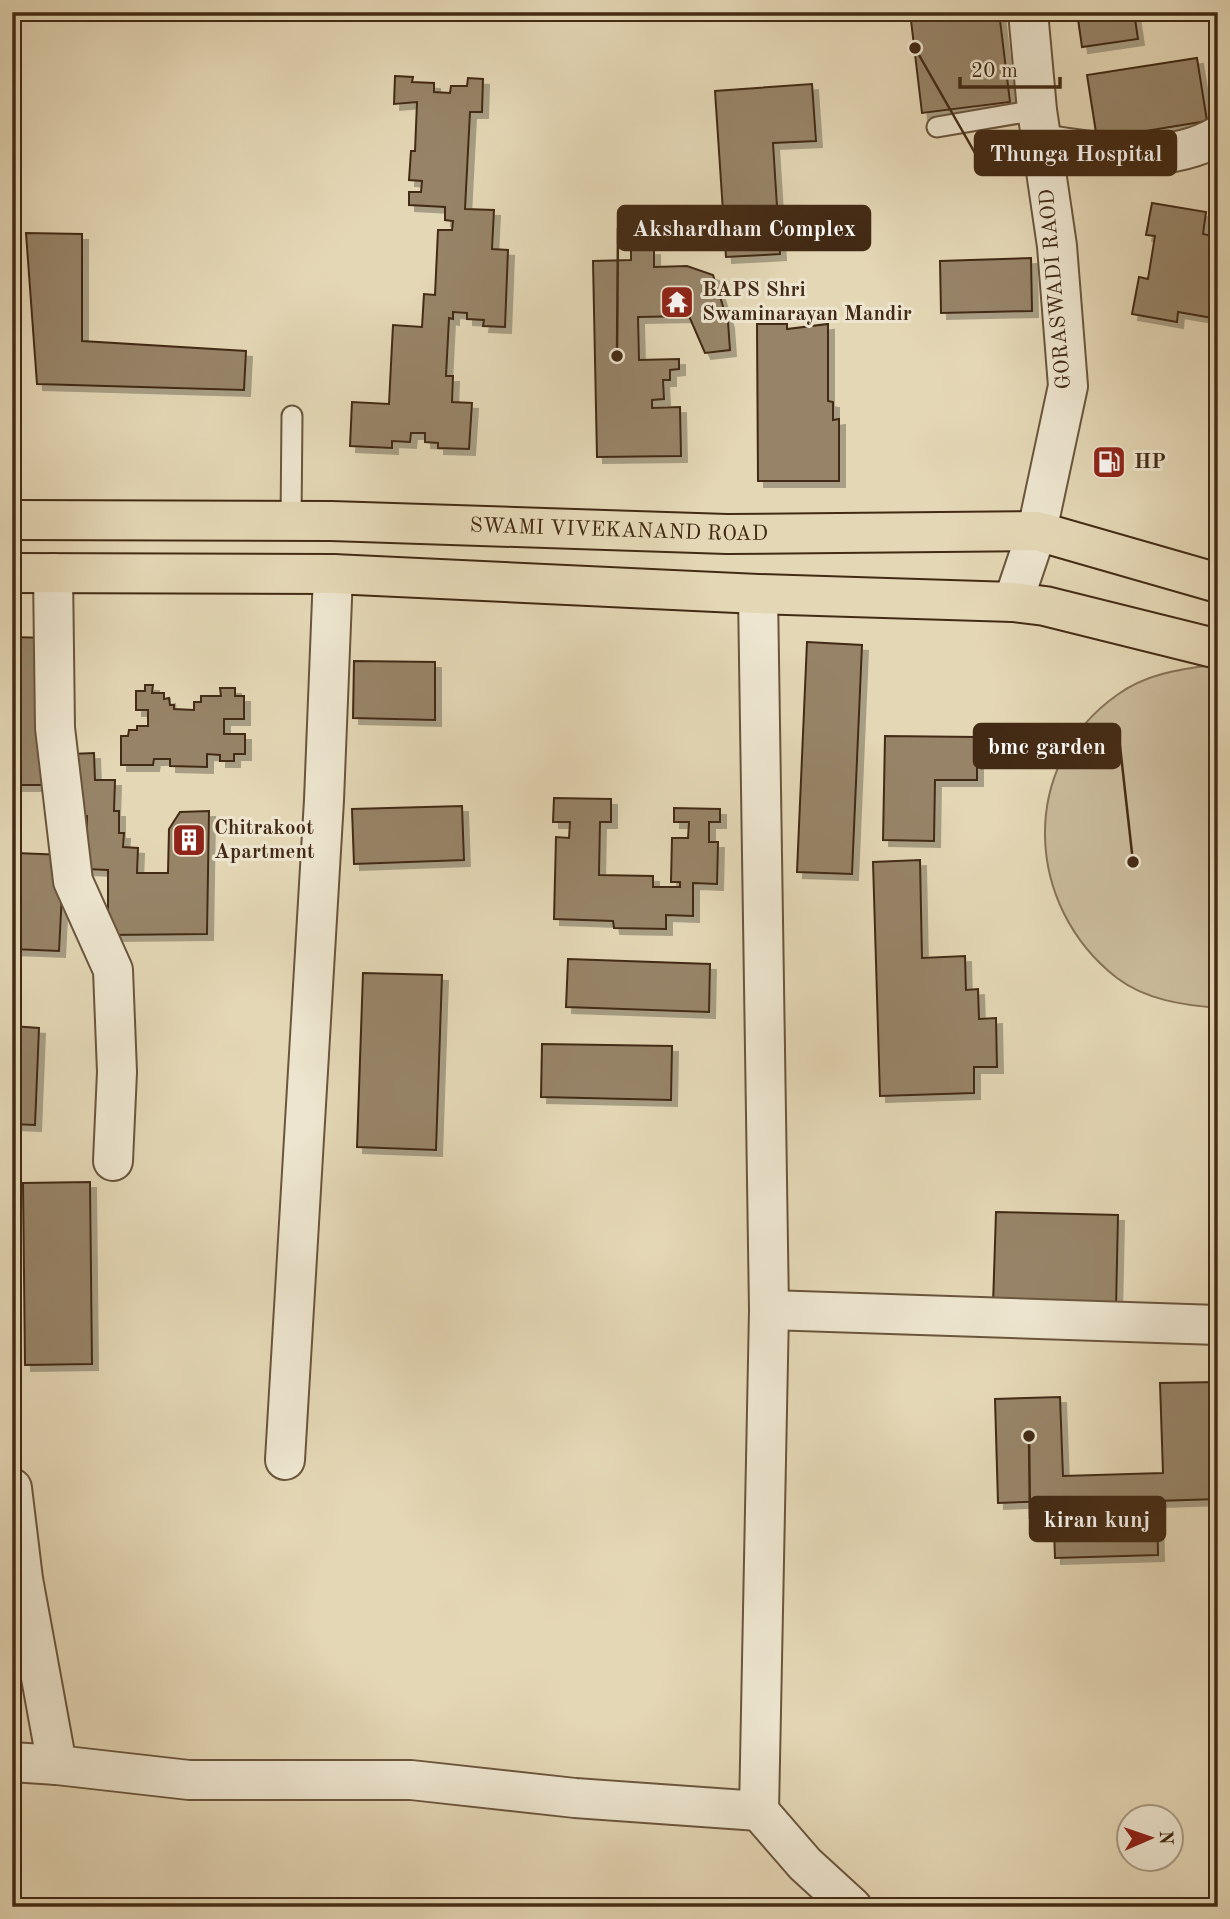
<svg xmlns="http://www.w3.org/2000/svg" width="1230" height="1919" font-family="'Old Standard TT',serif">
<defs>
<filter id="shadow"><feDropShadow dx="6" dy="6" stdDeviation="0" flood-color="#0004"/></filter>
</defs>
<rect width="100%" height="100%" fill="#e4d7b5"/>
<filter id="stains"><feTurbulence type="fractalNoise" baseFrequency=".00286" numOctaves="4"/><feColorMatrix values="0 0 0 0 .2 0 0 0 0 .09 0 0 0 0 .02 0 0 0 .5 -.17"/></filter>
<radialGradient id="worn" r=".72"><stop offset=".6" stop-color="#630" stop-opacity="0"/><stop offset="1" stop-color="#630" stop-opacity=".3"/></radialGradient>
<path fill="#c9ba9a" stroke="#867257" stroke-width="2" d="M1218 664V1008C1183 1005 1146 1000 1117 978 1024 906 1018 765 1117 695 1147 673 1182 669 1218 664Z"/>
<g fill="#978468" stroke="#432a14" stroke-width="2" filter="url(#shadow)">
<polygon points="910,12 999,12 1010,102 922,113"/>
<polygon points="1077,12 1134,12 1138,39 1082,47"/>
<polygon points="1197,58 1207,121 1097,139 1087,75"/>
<polygon points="395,76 413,77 412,82 434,83 434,92 450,93 451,86 467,86 468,78 483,79 482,112 470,112 465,209 494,210 492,249 508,250 505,327 483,326 484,320 467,319 467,313 453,312 453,319 449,318 446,376 453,376 452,402 472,403 469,449 438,448 438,443 425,442 425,433 411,433 410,442 392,441 392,448 350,446 352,402 389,404 393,325 422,327 424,294 435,295 438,230 452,230 453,221 445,220 445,207 409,205 409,192 421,192 422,181 409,180 411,151 415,151 417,102 394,104"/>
<polygon points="812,84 816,141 773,143 780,254 726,257 715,91"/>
<polygon points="1152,203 1206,212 1203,234 1218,237 1218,319 1178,312 1177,322 1132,314 1139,277 1148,279 1155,236 1146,235"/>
<polygon points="26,233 82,234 82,341 246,351 244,390 37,384"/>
<polygon points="654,249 654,267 687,266 713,275 728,322 730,350 705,353 689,316 638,317 639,360 679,359 679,369 670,370 670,380 663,380 664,399 652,400 652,408 680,407 681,456 597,457 593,261 631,260 631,250"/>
<polygon points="1031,258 1032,311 941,313 940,261"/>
<polygon points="757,324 787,324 787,329 828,324 828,401 833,402 833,420 839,419 839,481 758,481"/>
<polygon points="12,637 47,638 43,785 12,785"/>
<polygon points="807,642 862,645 852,874 797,872"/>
<polygon points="354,661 435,662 435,720 353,718"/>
<polygon points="145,685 153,685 152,693 164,693 164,699 169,698 170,705 174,705 174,709 194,710 194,702 201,702 201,696 221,696 220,688 235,688 235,696 244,696 244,719 224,719 224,734 245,734 245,754 234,754 234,761 220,761 220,755 207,754 207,767 170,766 170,759 154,759 153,765 121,765 121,736 128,736 129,730 137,730 137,726 148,726 148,710 136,710 136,691 145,691"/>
<polygon points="885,736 977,737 977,780 935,780 934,841 883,840"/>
<polygon points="94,753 95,780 115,780 114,811 119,811 119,833 124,833 123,847 138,848 137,873 168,873 169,829 180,812 209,811 207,934 108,935 108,870 86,869 87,816 72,816 72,754"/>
<polygon points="554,798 611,799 611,822 600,822 599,875 653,876 653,887 680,887 680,882 671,882 672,838 688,838 689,822 674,822 674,808 720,809 720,822 709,822 709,842 718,842 717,884 693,883 693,916 666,915 666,929 614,928 613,921 554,919 556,837 569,838 570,822 553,822"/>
<polygon points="462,806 464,860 354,864 352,809"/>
<polygon points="16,853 64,855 59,951 12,949 12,871"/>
<polygon points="920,860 922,958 965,956 966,990 978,989 979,1019 996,1018 997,1067 974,1067 974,1093 880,1096 873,862"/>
<polygon points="568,959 710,964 709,1012 566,1007"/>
<polygon points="363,973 442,975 436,1150 357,1147"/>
<polygon points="12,1026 39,1028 35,1125 12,1124"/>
<polygon points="542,1044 672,1046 671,1100 541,1097"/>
<polygon points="90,1182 92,1364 25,1365 23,1183"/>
<polygon points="996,1212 1118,1215 1116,1308 993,1305"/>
<polygon points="1218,1382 1218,1499 1157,1501 1158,1555 1055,1558 1053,1501 998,1503 995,1399 1060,1397 1063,1476 1163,1473 1160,1383"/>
</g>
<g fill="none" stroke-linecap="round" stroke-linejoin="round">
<g stroke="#6b553c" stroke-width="23">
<g id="lane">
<polyline points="937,127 1037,110"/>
<polyline points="291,521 292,416"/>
</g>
</g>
<g stroke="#6b553c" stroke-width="42">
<g id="street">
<path d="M1042 144C1099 152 1165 167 1218 136"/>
<polyline points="53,573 55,728 73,881 113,970 117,1072 113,1161"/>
<polyline points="1013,602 1037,531 1068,386 1057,246 1037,110 1028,12"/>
<polyline points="769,1310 1218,1325"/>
<polyline points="285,1460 324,800 333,574"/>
<polyline points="12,1488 23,1579 57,1765 189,1780 411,1780 575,1798 759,1811 769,1310 758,594"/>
<polyline points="12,1762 57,1765"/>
<polyline points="759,1811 805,1864 852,1907"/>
</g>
</g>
<g stroke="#432a14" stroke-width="42">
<g id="primary">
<path id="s1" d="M12 520 331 521 727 534 1037 531 1218 583"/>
<polyline points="12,573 333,574 758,594 1013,602 1045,606 1218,649"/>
</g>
</g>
<use href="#lane" stroke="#ede5cf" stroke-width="19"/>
<use href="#street" stroke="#ede5cf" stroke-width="38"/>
<use href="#primary" stroke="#e4d7b5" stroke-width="38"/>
</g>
<defs>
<g id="temple-square" transform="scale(1.75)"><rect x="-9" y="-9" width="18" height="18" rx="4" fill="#8f2418" stroke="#ede5cf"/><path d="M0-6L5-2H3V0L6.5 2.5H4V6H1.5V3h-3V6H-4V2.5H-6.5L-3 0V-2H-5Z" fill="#fff"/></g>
<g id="fuel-square" transform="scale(1.75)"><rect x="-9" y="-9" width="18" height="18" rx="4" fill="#8f2418" stroke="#ede5cf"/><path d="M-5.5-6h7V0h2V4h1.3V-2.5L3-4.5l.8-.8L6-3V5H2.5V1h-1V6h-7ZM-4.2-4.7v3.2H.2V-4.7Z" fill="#fff"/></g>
<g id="building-square" transform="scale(1.75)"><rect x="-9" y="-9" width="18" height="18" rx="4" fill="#8f2418" stroke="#ede5cf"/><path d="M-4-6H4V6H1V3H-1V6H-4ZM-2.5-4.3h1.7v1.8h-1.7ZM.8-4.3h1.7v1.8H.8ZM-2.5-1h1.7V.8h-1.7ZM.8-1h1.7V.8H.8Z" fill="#fff"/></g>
</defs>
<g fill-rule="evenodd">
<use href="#temple-square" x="677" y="302"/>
<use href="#fuel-square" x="1109" y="462"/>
<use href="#building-square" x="189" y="840"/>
</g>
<g text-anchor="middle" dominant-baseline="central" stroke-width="6" stroke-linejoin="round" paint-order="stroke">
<g font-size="21" fill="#432a14" stroke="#ede5cf">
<text transform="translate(1056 289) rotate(-95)">GORASWADI RAOD</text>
<text stroke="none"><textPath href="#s1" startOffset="607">SWAMI VIVEKANAND ROAD</textPath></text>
</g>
<g font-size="21" font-weight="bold" fill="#432a14" stroke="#ede5cf" text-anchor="start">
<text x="702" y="290">BAPS Shri<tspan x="702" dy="24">Swaminarayan Mandir</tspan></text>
<text x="1134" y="462">HP</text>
<text x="214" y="828">Chitrakoot<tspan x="214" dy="24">Apartment</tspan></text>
</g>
</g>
<path fill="none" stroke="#432a14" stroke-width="2.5" d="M915 48L975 153M617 356L618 228M1133 862L1120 746M1029 1436L1030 1519"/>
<g fill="#432a14" stroke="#ede5cf" stroke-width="2.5">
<circle cx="915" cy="48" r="7"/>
<circle cx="617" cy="356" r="7"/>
<circle cx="1133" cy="862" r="7"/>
<circle cx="1029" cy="1436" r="7"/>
</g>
<g fill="#432a14" stroke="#432a14" stroke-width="2.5">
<rect x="975" y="131" width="201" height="44" rx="7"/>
<rect x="618" y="206" width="252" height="44" rx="7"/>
<rect x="974" y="724" width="146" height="44" rx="7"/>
<rect x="1030" y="1497" width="135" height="44" rx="7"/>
</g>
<g font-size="23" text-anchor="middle" font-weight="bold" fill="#fff">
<text x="1076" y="161">Thunga Hospital</text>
<text x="744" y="236">Akshardham Complex</text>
<text x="1047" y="754">bmc garden</text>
<text x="1097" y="1527">kiran kunj</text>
</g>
<rect width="1230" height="1919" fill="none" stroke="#e4d7b5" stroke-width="42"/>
<rect x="14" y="14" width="1202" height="1891" fill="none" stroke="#432a14" stroke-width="3.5"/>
<rect x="21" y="21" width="1188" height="1877" fill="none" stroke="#432a14" stroke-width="2"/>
<g transform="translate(1150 1838) rotate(88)"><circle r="33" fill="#ede5cf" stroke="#a99a84" stroke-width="2"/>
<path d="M0-5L12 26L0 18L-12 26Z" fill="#8f2418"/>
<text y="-10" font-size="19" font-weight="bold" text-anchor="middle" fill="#432a14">N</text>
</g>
<path d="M960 77v10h100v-10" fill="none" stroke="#432a14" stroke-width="3.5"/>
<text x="971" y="77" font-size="21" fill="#432a14" stroke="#ede5cf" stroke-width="5" paint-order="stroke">20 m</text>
<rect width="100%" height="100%" filter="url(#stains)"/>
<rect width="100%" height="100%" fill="url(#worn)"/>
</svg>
